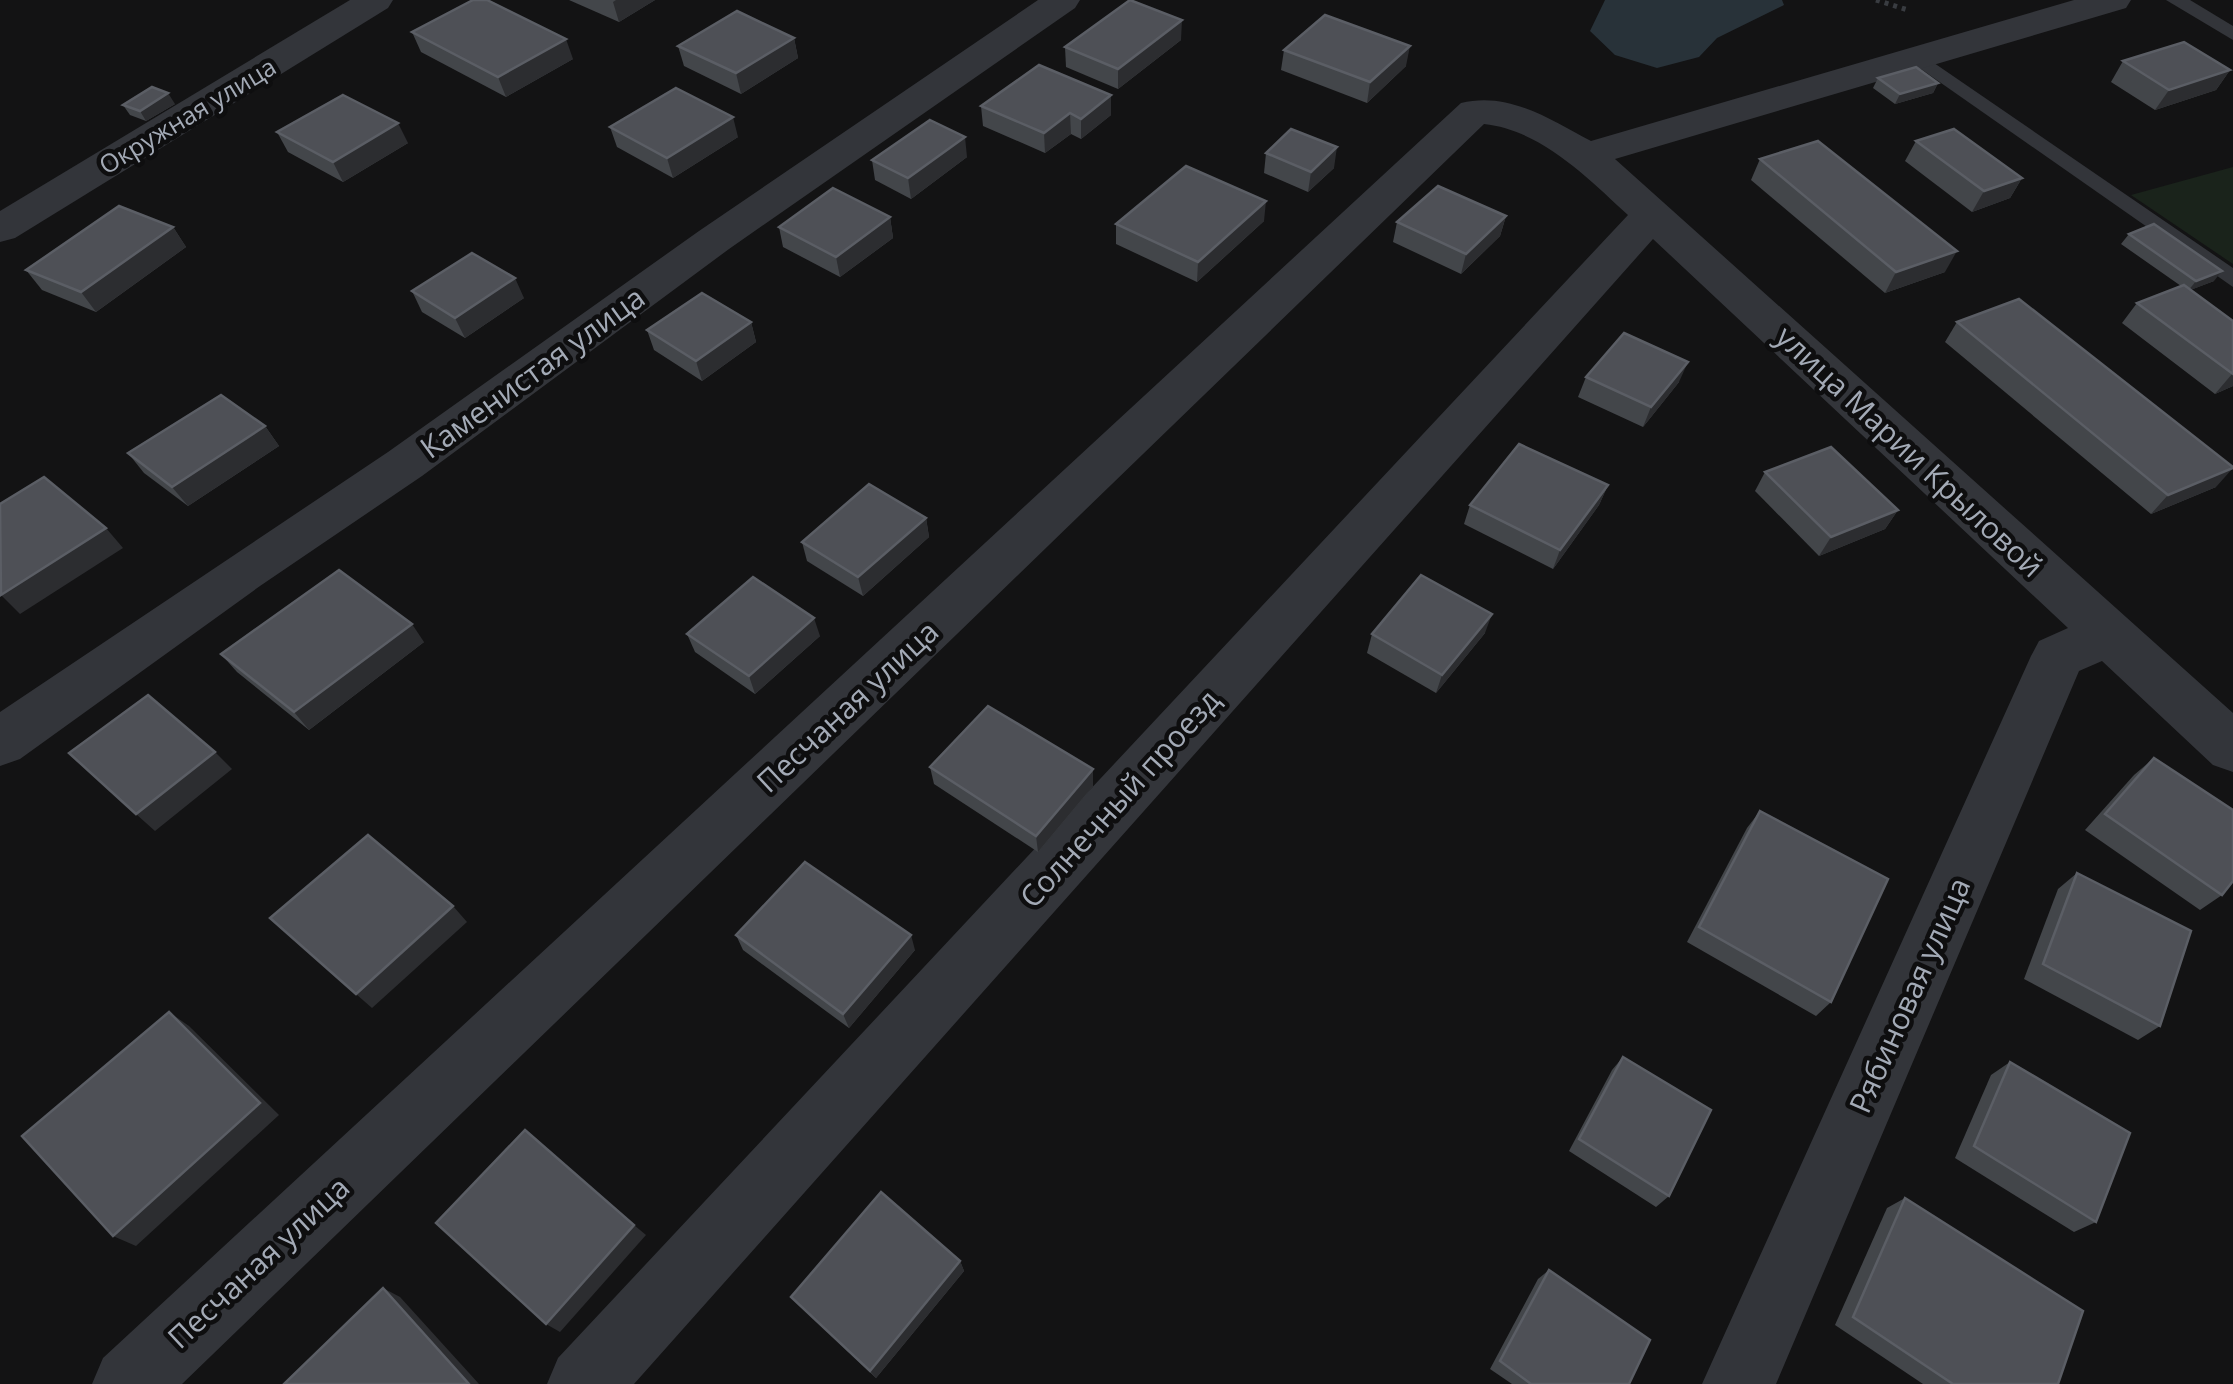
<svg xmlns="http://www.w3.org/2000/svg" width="2233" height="1384" font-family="'Open Sans',sans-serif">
<rect width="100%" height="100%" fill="#131314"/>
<polygon fill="#1a231b" points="2233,167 2233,264 2131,195"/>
<polygon fill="#283239" points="1605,0 1782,0 1784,5 1717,38 1699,57 1657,68 1615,55 1590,31"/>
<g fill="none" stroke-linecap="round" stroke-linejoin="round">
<polyline stroke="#393c41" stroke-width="5" stroke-dasharray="4 5" stroke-linecap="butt" points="1876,0 1908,10"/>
<g fill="#33353a" fill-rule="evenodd">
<polygon points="2166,0 2190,0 2233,26 2233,40"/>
<polygon points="1918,52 2233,268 2233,287 1911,62 1908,58"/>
</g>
<g fill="#33353a" fill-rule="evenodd">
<polygon points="350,0 393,0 388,8 15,238 0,242 0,211"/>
<polygon points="1038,0 1080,0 1075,8 729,249 422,476 260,586 20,759 0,766 0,712 388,452 699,231"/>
<path d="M2074 0H2131L2126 8 1615 159 2233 713V772L2213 765 2102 661 2079 671 1776 1384H1702L2031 656 2039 641 2068 628 1653 239 634 1384H547L558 1358 1628 215C1588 178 1541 130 1484 124L182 1384H92L103 1358 1461 103C1509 91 1551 120 1591 141Z"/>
</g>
</g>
<g fill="#43464a">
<polygon points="569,0 655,0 619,22"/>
<polygon points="412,32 573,59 506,97 421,52"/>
<polygon points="794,38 798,58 741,94 684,66 678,46"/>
<polygon points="1181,40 1118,89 1066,67 1065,47"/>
<polygon points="1284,50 1406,66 1367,103 1281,70"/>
<polygon points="2123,61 2230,70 2216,90 2155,110 2111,82"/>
<polygon points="1878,78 1938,83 1933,93 1895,104 1873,88"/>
<polygon points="175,104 146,121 130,115 123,105"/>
<polygon points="981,106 1111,115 1081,139 1071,134 1045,153 983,126"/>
<polygon points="610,127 738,137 673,178 617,147"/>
<polygon points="277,132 408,143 343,182 288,152"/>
<polygon points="1916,141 2022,178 2010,198 1972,212 1905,161"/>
<polygon points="1266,153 1334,168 1308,192 1264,173"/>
<polygon points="967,157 911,199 875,180 872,160"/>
<polygon points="1760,159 1945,272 1885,293 1751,180"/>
<polygon points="1506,216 1500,236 1461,274 1393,242 1397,222"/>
<polygon points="890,217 893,238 840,277 783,247 779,227"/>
<polygon points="1264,221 1197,282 1116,244 1116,224"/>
<polygon points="173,227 186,247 96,312 42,290 26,270"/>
<polygon points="2129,234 2214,281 2190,290 2233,321 2233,386 2215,394 2122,323 2137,303 2181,286 2121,244"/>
<polygon points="412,291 524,298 465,338 422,312"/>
<polygon points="751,322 756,342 702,381 654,350 647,330"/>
<polygon points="1957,322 2216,487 2151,514 1945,342"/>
<polygon points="1586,377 1679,382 1643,427 1578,397"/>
<polygon points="265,426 279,446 188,506 144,473 128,453"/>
<polygon points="1765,472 1898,510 1885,529 1819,556 1755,491"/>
<polygon points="1608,485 1599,505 1553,569 1464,524 1470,505"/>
<polygon points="926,518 929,537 863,596 807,561 802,542"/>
<polygon points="1485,633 1436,693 1367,653 1372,634"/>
<polygon points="687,634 820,636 755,694 695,652"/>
<polygon points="424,642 309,730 237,672 221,654"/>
<polygon points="2154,758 2222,895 2200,910 2085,830 2134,775"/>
<polygon points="930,767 1093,786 1038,852 934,784"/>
<polygon points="1760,811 1831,1002 1816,1016 1687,942 1747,828"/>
<polygon points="2077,873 2160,1026 2138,1040 2024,979 2058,889"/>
<polygon points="736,935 915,950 849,1028 743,950"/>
<polygon points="1623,1057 1669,1196 1656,1207 1569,1151 1612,1070"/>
<polygon points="2010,1062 2096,1222 2074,1232 1955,1158 1991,1075"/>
<polygon points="1905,1198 2058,1384 1923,1384 1835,1325 1887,1208"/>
<polygon points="960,1261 964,1271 876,1378 791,1297"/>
<polygon points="1549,1270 1629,1384 1512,1384 1490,1369 1538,1279"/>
</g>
<g fill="#2c2d30">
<polygon points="616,0 655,0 619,22 613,2"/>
<polygon points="1182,20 1181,40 1118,89 1118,69"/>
<polygon points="794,38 798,58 741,94 736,73"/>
<polygon points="566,39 573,59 506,97 498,77"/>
<polygon points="1410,46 1406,66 1367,103 1370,82"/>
<polygon points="2230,70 2216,90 2155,110 2169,90"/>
<polygon points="1938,83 1933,93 1895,104 1900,94"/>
<polygon points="168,93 175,104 146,121 140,111"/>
<polygon points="1111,95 1111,115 1081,139 1081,119"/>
<polygon points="1070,113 1071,134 1045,153 1044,133"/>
<polygon points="733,117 738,137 673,178 667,158"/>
<polygon points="398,123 408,143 343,182 333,162"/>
<polygon points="965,137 967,157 911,199 908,178"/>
<polygon points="1337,147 1334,168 1308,192 1311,172"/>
<polygon points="2022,178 2010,198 1972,212 1984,191"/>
<polygon points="1266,201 1264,221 1197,282 1198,262"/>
<polygon points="1506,216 1500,236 1461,274 1466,254"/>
<polygon points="890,217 893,238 840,277 836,257"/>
<polygon points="173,227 186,247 96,312 81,292"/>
<polygon points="1957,251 1945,272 1885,293 1896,272"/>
<polygon points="2222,271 2214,281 2188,291 2196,281"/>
<polygon points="515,278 524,298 465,338 455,318"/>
<polygon points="751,322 756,342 702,381 696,361"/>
<polygon points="1688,362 1679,382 1643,427 1651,407"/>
<polygon points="2232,374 2233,374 2233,386 2215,394"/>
<polygon points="265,426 279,446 188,506 172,487"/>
<polygon points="2233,468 2216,487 2151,514 2168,495"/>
<polygon points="1608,485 1599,505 1553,569 1560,550"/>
<polygon points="1898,510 1885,529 1819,556 1831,537"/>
<polygon points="926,518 929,537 863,596 858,577"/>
<polygon points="106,528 123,548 20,614 1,595"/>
<polygon points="1492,614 1485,633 1436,693 1442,675"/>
<polygon points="814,618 820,636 755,694 749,676"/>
<polygon points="412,624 424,642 309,730 294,712"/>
<polygon points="215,752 232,769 155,831 136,814"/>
<polygon points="1093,769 1093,786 1038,852 1036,836"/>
<polygon points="453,906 467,922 372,1008 356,994"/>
<polygon points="911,935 915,950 849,1028 843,1014"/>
<polygon points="169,1012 189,1026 279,1115 136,1246 113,1236"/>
<polygon points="634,1225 646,1235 560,1332 546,1324"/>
<polygon points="960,1261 964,1271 876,1378 870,1371"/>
<polygon points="383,1288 400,1297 479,1384 469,1384"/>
</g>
<g fill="#4e5056" stroke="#5b5e65" stroke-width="2.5">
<polygon points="473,0 487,0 566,39 498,77 412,32"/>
<polygon points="1130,0 1182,20 1118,69 1065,47"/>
<polygon points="737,11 794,38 736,73 678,46"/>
<polygon points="1325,15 1410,46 1370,82 1284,50"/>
<polygon points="2184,42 2230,70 2169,90 2123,61"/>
<polygon points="1039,65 1111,95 1081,119 1070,113 1044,133 981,106"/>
<polygon points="1916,67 1938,83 1900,94 1878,78"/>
<polygon points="152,87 168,93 140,111 123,105"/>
<polygon points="676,88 733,117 667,158 610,127"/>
<polygon points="343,95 398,123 333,162 277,132"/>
<polygon points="930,120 965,137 908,178 872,160"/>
<polygon points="1291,129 1337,147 1311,172 1266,153"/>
<polygon points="1954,129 2022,178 1984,191 1916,141"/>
<polygon points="1818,141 1957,251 1896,272 1760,159"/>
<polygon points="1186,166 1266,201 1198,262 1116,224"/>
<polygon points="1438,186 1506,216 1466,254 1397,222"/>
<polygon points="833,188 890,217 836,257 779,227"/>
<polygon points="119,206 173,227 81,292 26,270"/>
<polygon points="2154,224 2222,271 2196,281 2129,234"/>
<polygon points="472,253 515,278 455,318 412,291"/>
<polygon points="2184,285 2233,321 2233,374 2137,303"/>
<polygon points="702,293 751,322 696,361 647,330"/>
<polygon points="2019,299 2233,467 2233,468 2168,495 1957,322"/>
<polygon points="1624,333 1688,362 1651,407 1586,377"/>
<polygon points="221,395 265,426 172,487 128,453"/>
<polygon points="1519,444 1608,485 1560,550 1470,505"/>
<polygon points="1831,447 1898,510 1831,537 1765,472"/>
<polygon points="44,477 106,528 1,595 0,504"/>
<polygon points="869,484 926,518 858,577 802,542"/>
<polygon points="339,570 412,624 294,712 221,654"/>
<polygon points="1421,575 1492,614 1442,675 1372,634"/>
<polygon points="753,577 814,618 749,676 687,634"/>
<polygon points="148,695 215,752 136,814 69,753"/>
<polygon points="988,706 1093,769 1036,836 930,767"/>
<polygon points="2154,758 2233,810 2233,881 2222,895 2105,814"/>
<polygon points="1760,811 1888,879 1831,1002 1699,927"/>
<polygon points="368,835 453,906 356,994 270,918"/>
<polygon points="805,862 911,935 843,1014 736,935"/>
<polygon points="2077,873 2191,931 2160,1026 2043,964"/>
<polygon points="169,1012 260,1103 113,1236 22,1136"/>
<polygon points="1623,1057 1711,1110 1669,1196 1579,1139"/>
<polygon points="2010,1062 2130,1133 2096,1222 1974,1146"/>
<polygon points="525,1130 634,1225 546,1324 436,1223"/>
<polygon points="881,1192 960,1261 870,1371 791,1297"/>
<polygon points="1905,1198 2083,1311 2058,1384 1953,1384 1853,1317"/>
<polygon points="1549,1270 1650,1340 1629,1384 1531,1384 1500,1361"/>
<polygon points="383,1288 469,1384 284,1384"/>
</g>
<g text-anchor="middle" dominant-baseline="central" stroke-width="9" stroke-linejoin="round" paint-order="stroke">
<g font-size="25" fill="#a3aab6" stroke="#0e0e0f">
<text transform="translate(187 115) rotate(-31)">Окружная улица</text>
</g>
<g font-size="30" fill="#a3aab6" stroke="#0e0e0f">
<text transform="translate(532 372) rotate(-36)">Каменистая улица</text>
<text transform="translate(1910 451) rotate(43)">улица Марии Крыловой</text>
<text transform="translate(847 706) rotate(-43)">Песчаная улица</text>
<text transform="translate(1119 798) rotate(-48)">Солнечный проезд</text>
<text transform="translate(1909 995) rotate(-66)">Рябиновая улица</text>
<text transform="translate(258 1262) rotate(-43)">Песчаная улица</text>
</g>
</g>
</svg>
